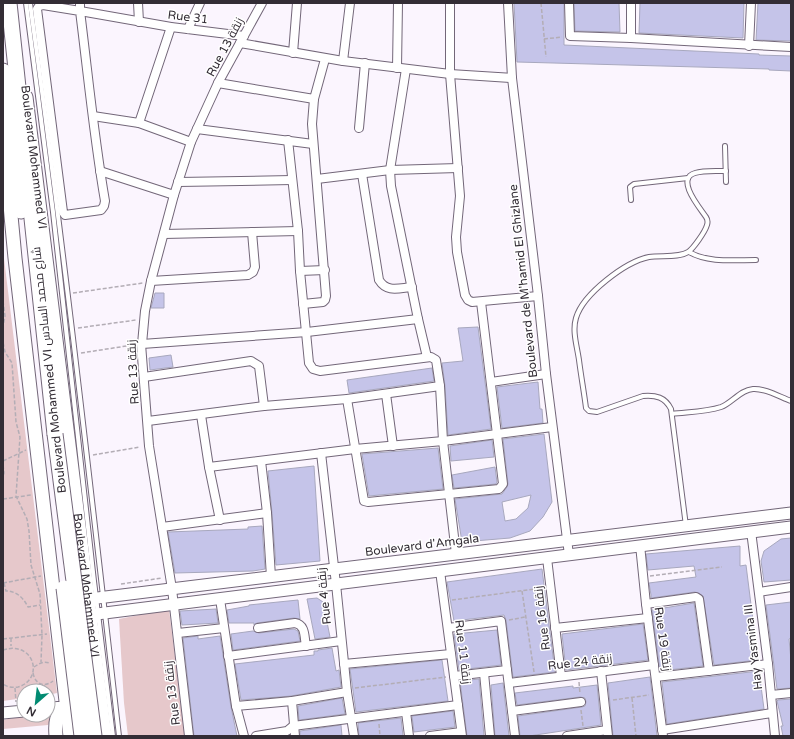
<svg xmlns="http://www.w3.org/2000/svg" width="794" height="739" font-family="'Varela Round',Cairo,sans-serif">
<rect width="100%" height="100%" fill="#fbf5fe"/>
<g fill="#e6c8cb">
<polygon points="3,250 57,693 48,695 48,691 24,691 24,698 3,701"/>
<polygon points="169,609 185,736 128,736 124,703 119,619"/>
<polygon points="48,712 51,714 53,716 48,725 3,729 3,720 29,715 48,715"/>
</g>
<g fill="#c5c4e9" stroke="#a8a8be" fill-rule="evenodd">
<polygon points="514,3 564,3 564,45 759,54 759,55 791,56 791,71 769,70 769,69 517,62"/>
<polygon points="574,3 619,3 620,32 575,31"/>
<polygon points="640,3 744,3 743,38 639,33"/>
<polygon points="758,3 791,3 791,41 756,40"/>
<polygon points="155,293 164,293 164,308 151,308"/>
<polygon points="478,327 491,429 448,435 445,386 442,363 463,361 458,328"/>
<polygon points="171,355 173,367 150,370 149,358"/>
<polygon points="432,368 434,381 349,393 347,380"/>
<polygon points="538,382 540,409 542,409 543,423 502,428 497,387"/>
<path d="M544 434 552 502 543 517 530 531 510 538 462 542 455 499 502 494 507 487 508 484 503 439ZM531 495 528 508 516 519 505 521 502 502Z"/>
<polygon points="492,440 494,457 451,461 450,446"/>
<polygon points="438,448 443,489 369,496 362,454"/>
<polygon points="314,466 320,561 276,565 272,513 268,471"/>
<polygon points="495,467 497,482 496,484 454,488 452,475"/>
<polygon points="262,526 265,569 253,571 175,573 168,532 248,529 248,527"/>
<polygon points="791,538 791,580 764,582 761,561 764,551 781,539"/>
<polygon points="740,546 740,566 746,565 758,660 714,665 703,596 695,592 651,598 651,595 649,583 696,577 694,566 648,570 646,554"/>
<polygon points="542,569 555,672 513,677 506,620 504,615 454,621 447,582"/>
<polygon points="317,598 323,602 330,637 315,639 307,599"/>
<polygon points="298,600 300,619 294,618 257,623 254,625 254,623 229,623 227,610 249,606 249,605"/>
<polygon points="791,602 791,638 789,639 791,660 791,688 777,689 766,605"/>
<polygon points="694,603 703,666 660,671 652,610"/>
<polygon points="216,609 218,623 182,625 180,611"/>
<polygon points="643,624 648,660 566,670 562,634"/>
<polygon points="294,629 298,631 300,641 233,650 231,634 253,631 259,633"/>
<polygon points="497,630 501,665 459,670 454,634"/>
<polygon points="198,636 198,639 220,636 231,707 237,736 194,736 183,638"/>
<polygon points="332,648 336,671 339,670 341,687 291,696 241,700 235,664 314,655 314,651 318,651 318,650"/>
<polygon points="442,660 448,701 356,712 350,669"/>
<polygon points="759,671 764,709 667,724 662,682"/>
<polygon points="650,677 657,736 613,736 608,683"/>
<polygon points="479,679 484,736 467,736 460,681"/>
<polygon points="503,683 509,736 495,736 491,685"/>
<polygon points="597,685 601,725 529,736 520,736 518,716 582,707 585,706 586,702 585,698 580,697 517,705 515,693 573,686 573,688"/>
<polygon points="342,698 345,714 299,720 298,706"/>
<polygon points="791,699 791,736 783,736 781,726 783,726 777,701 778,700"/>
<polygon points="453,711 455,727 414,732 412,716"/>
<polygon points="401,718 403,736 359,736 358,723"/>
<polygon points="341,725 342,736 300,736 300,731"/>
</g>
<g fill="none" stroke-linecap="round" stroke-linejoin="round">
<g stroke="#736779" stroke-width="6">
<g id="lane">
<polyline points="26,3 53,212 94,581 113,736"/>
<path d="M30 3C64 247 91 492 119 736"/>
<polyline points="725,146 726,182"/>
<polyline points="631,200 630,187 634,184 688,178"/>
<path d="M689 252C708 263 734 260 756 260"/>
<path d="M672 414C688 412 706 412 721 407 732 403 740 390 753 389 765 388 780 397 791 401"/>
<path d="M686 526 671 409C665 397 656 395 643 396L597 412 589 411 586 408C584 392 581 376 579 360 577 346 572 331 576 318 583 294 625 262 649 257 660 255 679 258 688 252 693 249 705 232 707 225 708 222 708 220 706 217 700 208 675 179 695 173 704 170 716 171 726 171"/>
</g>
</g>
<g stroke="#736779" stroke-width="10">
<g id="street">
<path d="M80 3V11C88 74 94 138 105 201L104 206 101 210 65 215 63 212 37 9 39 6 43 5 80 11 171 27 244 36"/>
<polyline points="138,3 139,22"/>
<polyline points="450,3 450,74 460,196 456,237 457,252 465,295 468,300 472,302 538,296"/>
<polyline points="508,3 512,78 538,296 546,374 569,555"/>
<polyline points="569,3 570,36 631,38 791,47"/>
<polyline points="631,3 631,38"/>
<polyline points="188,29 200,3"/>
<polyline points="240,43 343,61 450,74 512,78"/>
<polyline points="749,46 751,3"/>
<polyline points="293,53 297,3"/>
<polyline points="343,61 350,3"/>
<polyline points="397,68 398,3"/>
<polyline points="406,69 390,170 391,186 418,319 427,357"/>
<polyline points="218,83 314,99"/>
<polyline points="93,116 139,123 191,142"/>
<polyline points="139,123 171,27"/>
<polyline points="359,128 365,63"/>
<polyline points="197,129 313,144"/>
<polyline points="288,140 298,231 300,271 309,363 313,369 320,371 431,357 436,360 440,386 443,441 456,554"/>
<polyline points="100,171 174,195"/>
<path d="M362 174 379 280C387 293 399 288 412 287"/>
<polyline points="317,179 390,170 458,168"/>
<polyline points="178,182 292,180"/>
<polyline points="164,234 298,231"/>
<polyline points="300,271 325,270"/>
<polyline points="151,281 248,275 253,272 255,267 252,232"/>
<polyline points="303,304 323,302 325,300 326,296 312,124 314,99 325,59"/>
<polyline points="142,344 307,332 418,319"/>
<polyline points="144,377 251,361 259,366 264,406"/>
<polyline points="491,382 546,374"/>
<polyline points="386,394 393,446"/>
<polyline points="347,399 364,501 368,502 499,489 503,484 481,302"/>
<polyline points="201,415 209,467 220,520"/>
<polyline points="148,421 264,406 347,399 440,386"/>
<polyline points="321,453 336,584 347,692 354,736"/>
<polyline points="261,461 267,513 271,577"/>
<polyline points="209,467 355,449 443,441 552,427"/>
<polyline points="162,527 267,513"/>
<polyline points="751,531 768,664 775,736"/>
<polyline points="640,545 646,604 663,736"/>
<polyline points="547,558 561,676"/>
<polyline points="440,571 462,736"/>
<polyline points="759,592 791,587"/>
<polyline points="220,599 236,706 244,736"/>
<polyline points="646,604 696,597 699,599 709,671"/>
<path d="M258 628 295 623C306 625 304 637 306 646"/>
<polyline points="448,628 501,621 515,736"/>
<polyline points="555,628 648,618"/>
<polyline points="178,633 224,628"/>
<polyline points="228,656 341,641"/>
<polyline points="344,664 451,654"/>
<polyline points="601,671 608,736"/>
<polyline points="484,673 490,736"/>
<polyline points="454,676 507,670"/>
<polyline points="656,677 768,664"/>
<polyline points="509,683 654,665"/>
<polyline points="771,695 791,693"/>
<polyline points="292,701 295,736"/>
<polyline points="236,706 292,701 347,692"/>
<polyline points="512,711 581,702"/>
<polyline points="406,712 409,736"/>
<polyline points="662,730 772,713"/>
<polyline points="189,736 172,589 149,446 141,344 142,344 145,311 151,281 174,195 191,142 218,83 262,3"/>
<polyline points="256,736 287,731 293,726 458,705"/>
<polyline points="430,736 461,732"/>
<polyline points="567,736 607,730"/>
</g>
</g>
<g stroke="#736779" stroke-width="13">
<g id="secondary">
<polyline points="81,600 791,513"/>
<polyline points="81,616 791,527"/>
<polyline points="48,708 69,707"/>
<polyline points="3,713 24,711"/>
</g>
</g>
<g stroke="#736779" stroke-width="15">
<g id="primary">
<path id="s1" d="M26 97 105 736"/>
<polyline points="6,121 4,136 5,152 15,258 70,736"/>
<path d="M56 736C55 724 55 713 67 708"/>
</g>
</g>
<g stroke="#736779" stroke-width="17">
<g id="highway">
<polyline points="9,3 55,434"/>
<polyline points="3,71 21,211"/>
</g>
</g>
<g stroke="#b3adb5" stroke-width="1.5" stroke-dasharray="4 2" stroke-linecap="butt">
<polyline points="541,3 546,57"/>
<polyline points="544,39 562,37"/>
<polyline points="73,293 143,283"/>
<polyline points="3,301 5,316 3,326 3,342 5,352 12,363 16,422 20,437 16,496 27,519 29,531 31,565 40,594 42,635 41,662"/>
<polyline points="78,328 136,320"/>
<polyline points="81,353 133,345"/>
<polyline points="93,455 140,447"/>
<polyline points="3,461 26,450"/>
<polyline points="3,465 4,473 3,476"/>
<polyline points="3,499 31,495"/>
<polyline points="650,576 722,567"/>
<polyline points="3,583 41,576"/>
<path d="M4 583 6 591C16 591 23 597 28 607L40 605"/>
<polyline points="121,584 162,578"/>
<polyline points="522,591 534,672"/>
<polyline points="452,600 542,588"/>
<polyline points="509,620 525,617"/>
<polyline points="11,638 11,646"/>
<polyline points="3,639 47,634"/>
<path d="M3 650C34 640 45 679 18 687 13 688 7 687 3 684"/>
<path d="M34 667C40 663 43 661 50 663"/>
<path d="M33 673C35 684 44 688 53 681"/>
<polyline points="579,682 580,694"/>
<polyline points="44,685 44,691"/>
<polyline points="15,688 16,702"/>
<polyline points="355,688 446,677"/>
<polyline points="632,698 636,736"/>
<polyline points="613,700 649,695"/>
<polyline points="581,710 583,726"/>
<polyline points="379,724 380,736"/>
</g>
<use href="#lane" stroke="#fff" stroke-width="4"/>
<use href="#street" stroke="#fff" stroke-width="8"/>
<use href="#secondary" stroke="#fff" stroke-width="11"/>
<use href="#primary" stroke="#fff" stroke-width="13"/>
<use href="#highway" stroke="#fff" stroke-width="15"/>
<g stroke="#736779" stroke-width="17" stroke-linecap="butt">
<g id="highway-bridge">
<polyline points="55,434 94,736"/>
<polyline points="64,588 82,736"/>
</g>
</g>
<use href="#highway-bridge" stroke="#fff" stroke-width="15"/>
</g>
<g text-anchor="middle" dominant-baseline="central" stroke-width="3" stroke-linejoin="round" paint-order="stroke">
<g font-size="12" fill="#332d35" stroke="#fff">
<text transform="translate(188 17) rotate(7)">Rue 31</text>
<text transform="translate(225 47) rotate(-62)">Rue 13 زنقة</text>
<text transform="translate(34 157) rotate(83)">Boulevard Mohammed VI</text>
<text transform="translate(523 281) rotate(-96)">Boulevard de M'hamid El Ghizlane</text>
<text transform="translate(49 370) rotate(-96)">Boulevard Mohammed VI شارع محمد السادس</text>
<text transform="translate(133 372) rotate(-93)">Rue 13 زنقة</text>
<text transform="translate(422 545) rotate(-7)">Boulevard d'Amgala</text>
<text stroke="none"><textPath href="#s1" startOffset="492">Boulevard Mohammed VI</textPath></text>
<text transform="translate(324 596) rotate(-96)">Rue 4 زنقة</text>
<text transform="translate(542 618) rotate(-97)">Rue 16 زنقة</text>
<text transform="translate(663 639) rotate(82)">Rue 19 زنقة</text>
<text transform="translate(753 647) rotate(-97)">Hay Yasmina III</text>
<text transform="translate(463 652) rotate(83)">Rue 11 زنقة</text>
<text transform="translate(580 662) rotate(-7)">Rue 24 زنقة</text>
<text transform="translate(172 693) rotate(-97)">Rue 13 زنقة</text>
</g>
</g>
<rect width="794" height="739" fill="none" stroke="#332d35" stroke-width="8"/>
<g transform="translate(36 703) rotate(208)"><circle r="19" fill="#ffffff" stroke="#adabae"/>
<path d="M0-3L7 15L0 10L-7 15Z" fill="#028b72"/>
<text y="-6" font-size="11" font-weight="bold" text-anchor="middle" fill="#332d35">N</text>
</g>
</svg>
